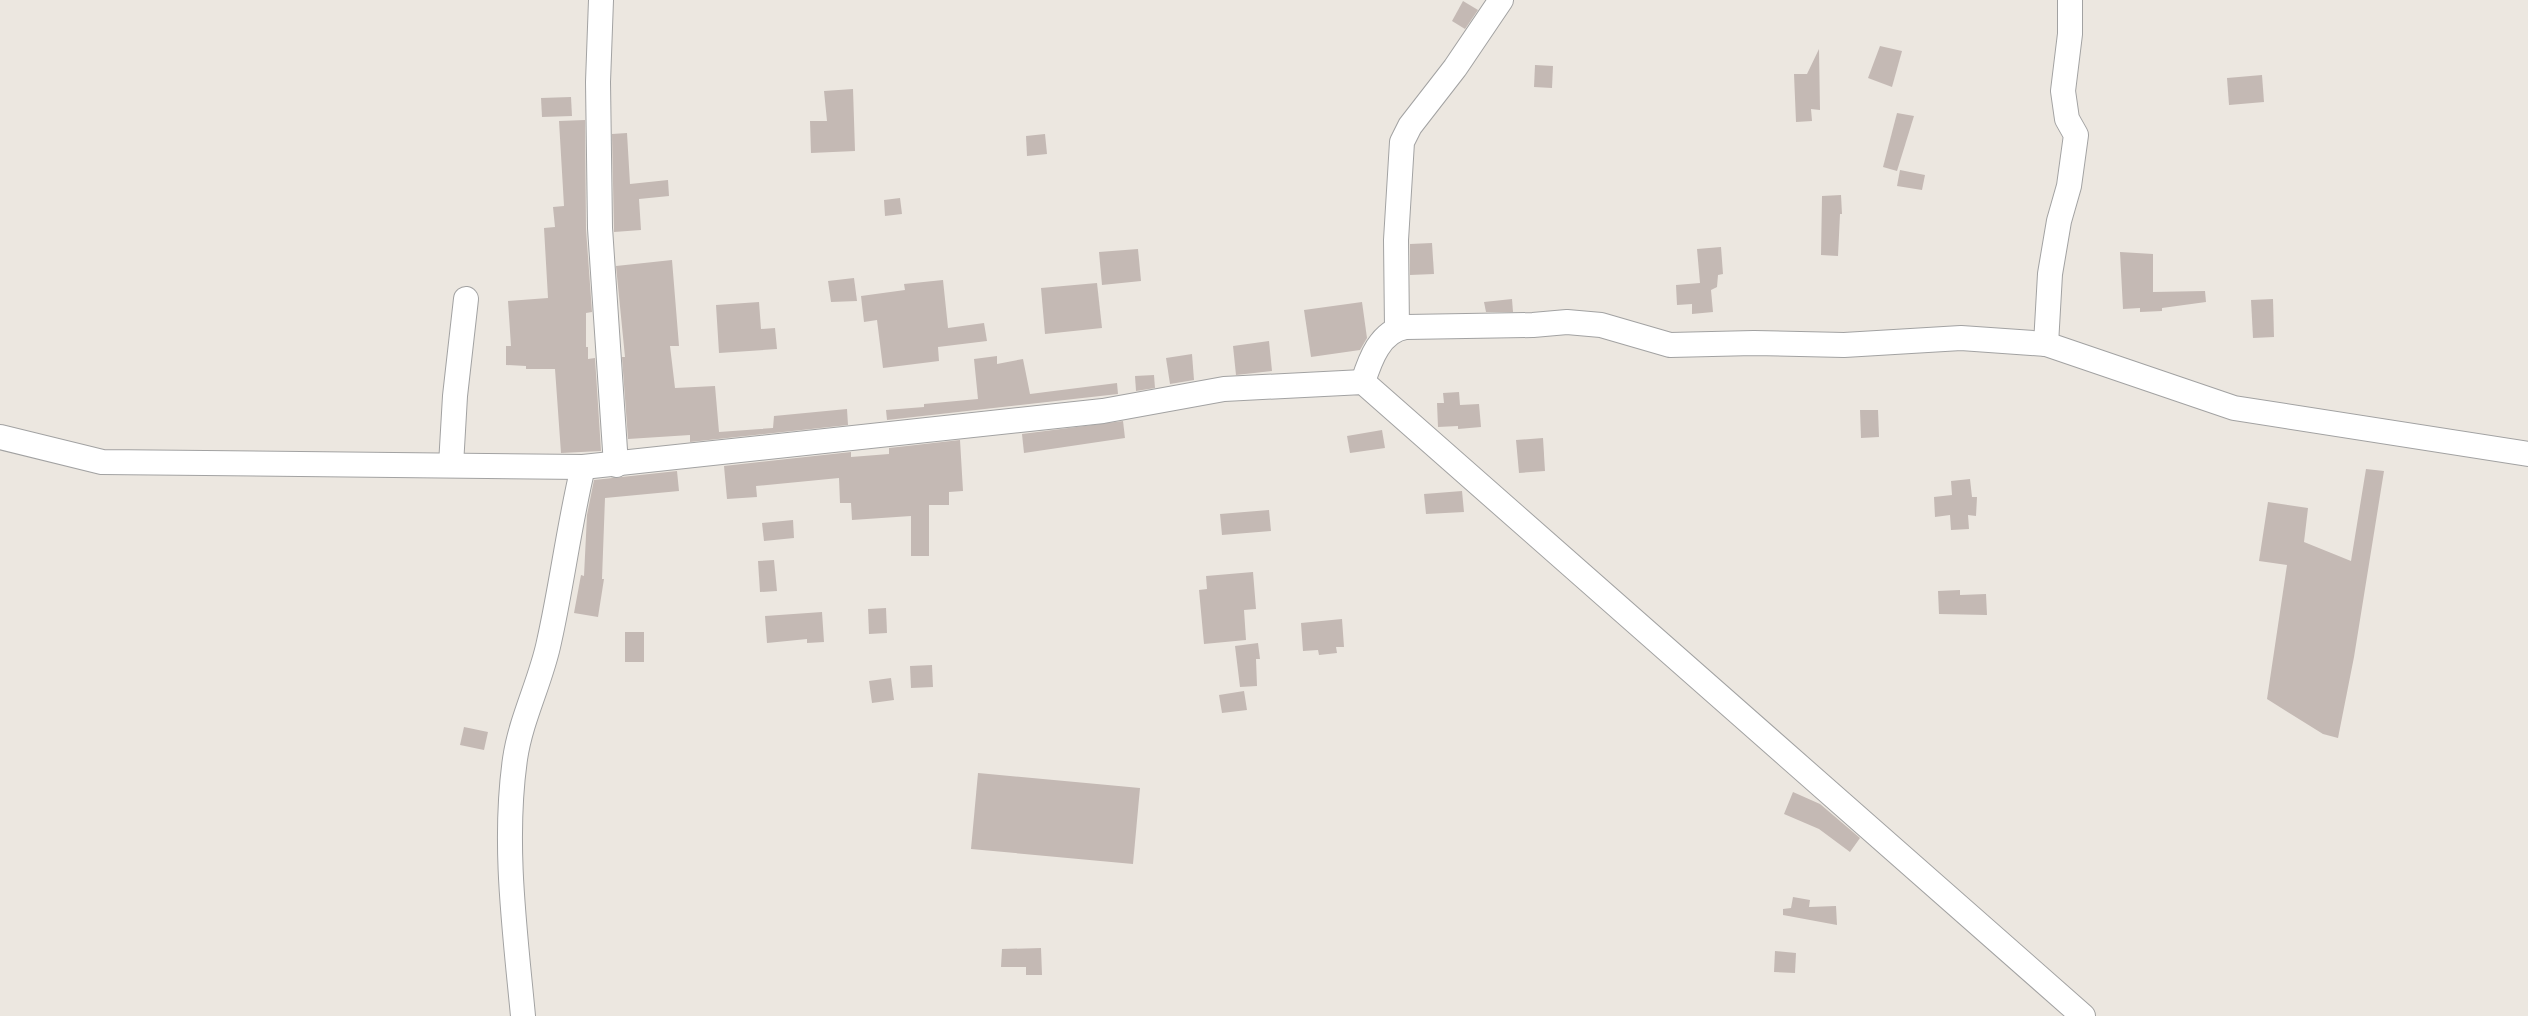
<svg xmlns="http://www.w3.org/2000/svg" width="2528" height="1016" font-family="Barlow,sans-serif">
<rect width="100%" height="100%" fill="#ece7e0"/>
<g fill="#c4b9b4">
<polygon points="1463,1 1478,10 1465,29 1452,21"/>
<polygon points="1880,46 1902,51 1892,87 1868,78"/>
<polygon points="1819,49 1820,110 1811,109 1812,121 1796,122 1794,74 1807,74"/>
<polygon points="1535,65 1553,66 1552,88 1534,87"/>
<polygon points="2262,75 2264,102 2229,105 2227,78"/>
<polygon points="853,89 855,151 811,153 810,121 827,121 824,91"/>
<polygon points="571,97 572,116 542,117 541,98"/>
<polygon points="1897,113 1914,116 1897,171 1883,167"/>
<polygon points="585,120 586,229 592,312 586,313 586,347 588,347 588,359 595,358 601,451 561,453 555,369 526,369 526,366 506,365 506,346 511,346 508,301 548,298 544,228 555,227 553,207 564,206 559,121"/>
<polygon points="627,133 630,184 668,180 669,196 639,199 641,230 614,232 612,134"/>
<polygon points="1045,134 1047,154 1027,156 1026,136"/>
<polygon points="1900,170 1925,175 1922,190 1897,186"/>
<polygon points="1841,195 1842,214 1840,214 1838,256 1821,255 1822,196"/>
<polygon points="900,198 902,214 885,216 884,200"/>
<polygon points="1432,243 1434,274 1410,275 1410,244"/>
<polygon points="1721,247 1723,274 1718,275 1717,287 1711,290 1713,312 1692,314 1692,304 1677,305 1676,285 1700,283 1697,249"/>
<polygon points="1138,249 1141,281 1102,285 1099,252"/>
<polygon points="2120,252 2153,254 2153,292 2205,291 2206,302 2162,308 2162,311 2140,312 2140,308 2123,309"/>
<polygon points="672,260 679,346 670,346 675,388 715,386 719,432 773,428 774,416 847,409 848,425 690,442 690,435 628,439 622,357 625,357 616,266"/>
<polygon points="854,278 857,301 831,302 828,281"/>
<polygon points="943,280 948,328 984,323 987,341 938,347 939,361 883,368 877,320 864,322 861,296 905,290 904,284"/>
<polygon points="1097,283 1102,328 1045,334 1041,288"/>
<polygon points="1512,299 1513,312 1486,312 1484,302"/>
<polygon points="2273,299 2274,337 2253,338 2251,300"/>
<polygon points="759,302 761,329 775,328 777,349 719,353 716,305"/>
<polygon points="1362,302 1367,338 1360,350 1311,357 1304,310"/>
<polygon points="1269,341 1272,371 1236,375 1233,346"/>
<polygon points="1192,354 1194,380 1170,384 1166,358"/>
<polygon points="997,356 997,364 1023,359 1030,394 1117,383 1118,394 887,420 886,410 924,407 924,404 978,399 974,359"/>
<polygon points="1154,375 1155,388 1136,391 1135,376"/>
<polygon points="1459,392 1460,405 1479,404 1481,427 1458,429 1458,426 1438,427 1437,403 1444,403 1443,393"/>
<polygon points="1860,410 1878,410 1879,437 1861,438"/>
<polygon points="1123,421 1125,438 1024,453 1022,434"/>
<polygon points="1382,430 1385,448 1350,453 1347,436"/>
<polygon points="1543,438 1545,471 1519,473 1516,440"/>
<polygon points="960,440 963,491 949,492 949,505 929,505 929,556 911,556 911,516 852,520 851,503 840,503 839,478 756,486 757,497 727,499 724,466 851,452 851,457 889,454 889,448"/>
<polygon points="2366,469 2384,471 2354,657 2338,738 2323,734 2267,699 2287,565 2259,561 2268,502 2308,508 2304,542 2351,561"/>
<polygon points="677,471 679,491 605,498 602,579 604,579 598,617 574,613 581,575 584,576 587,515 594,480"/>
<polygon points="1970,479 1972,497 1977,497 1976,516 1968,515 1969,529 1951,530 1950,515 1935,517 1934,497 1952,495 1951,481"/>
<polygon points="1462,491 1464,512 1426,514 1424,494"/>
<polygon points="1269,510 1271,531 1222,535 1220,514"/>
<polygon points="793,520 794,538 764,541 762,523"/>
<polygon points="774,560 777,591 760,592 758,561"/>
<polygon points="1253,572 1256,609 1244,610 1246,640 1204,644 1199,590 1207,589 1206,576"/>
<polygon points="1960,590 1960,595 1986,594 1987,615 1939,614 1938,591"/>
<polygon points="886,608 887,633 869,634 868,609"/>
<polygon points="822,612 824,642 807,643 807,639 767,643 765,616"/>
<polygon points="1342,619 1344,647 1336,647 1337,653 1319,655 1318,650 1303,651 1301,623"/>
<rect x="625" y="632" width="19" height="30"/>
<polygon points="1258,643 1260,659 1256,659 1257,686 1240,687 1235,646"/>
<polygon points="932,665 933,687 911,688 910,666"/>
<polygon points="891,678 894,700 872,703 869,681"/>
<polygon points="1244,691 1247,710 1222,713 1219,695"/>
<polygon points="464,727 488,732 484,750 460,745"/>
<polygon points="978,773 1140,788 1133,864 971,849"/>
<polygon points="1793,792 1820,804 1860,838 1850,852 1819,829 1784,814"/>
<polygon points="1793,897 1810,900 1809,907 1836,906 1837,925 1783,915 1783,909 1791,908"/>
<polygon points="1041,948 1042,975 1026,975 1026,967 1001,967 1002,949"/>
<polygon points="1775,951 1796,953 1795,973 1774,972"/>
</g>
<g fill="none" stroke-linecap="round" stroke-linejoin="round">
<g stroke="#a2a2a2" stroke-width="26">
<g id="minor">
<polyline points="601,0 598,82 600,228 616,465"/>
<polyline points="1397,328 1396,240 1402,142 1410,126 1455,68 1501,0"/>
<polyline points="2046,344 2050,274 2059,221 2069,186 2076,135 2067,119 2063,91 2070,34 2070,0"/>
<path d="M1363 382C1370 360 1380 331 1406 327L1533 325 1567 322 1601 325 1670 345 1754 343 1844 345 1961 338 2046 344 2234 408 2528 454"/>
<polyline points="0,437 102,462 583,467 1103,411 1224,389 1363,382 2083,1016"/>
<polyline points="451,465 455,396 466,299"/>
<path d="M523 1016C515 931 503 844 515 759 521 718 541 681 549 642 562 584 569 525 583 467"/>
</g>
</g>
<use href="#minor" stroke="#fff" stroke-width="24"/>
</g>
</svg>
